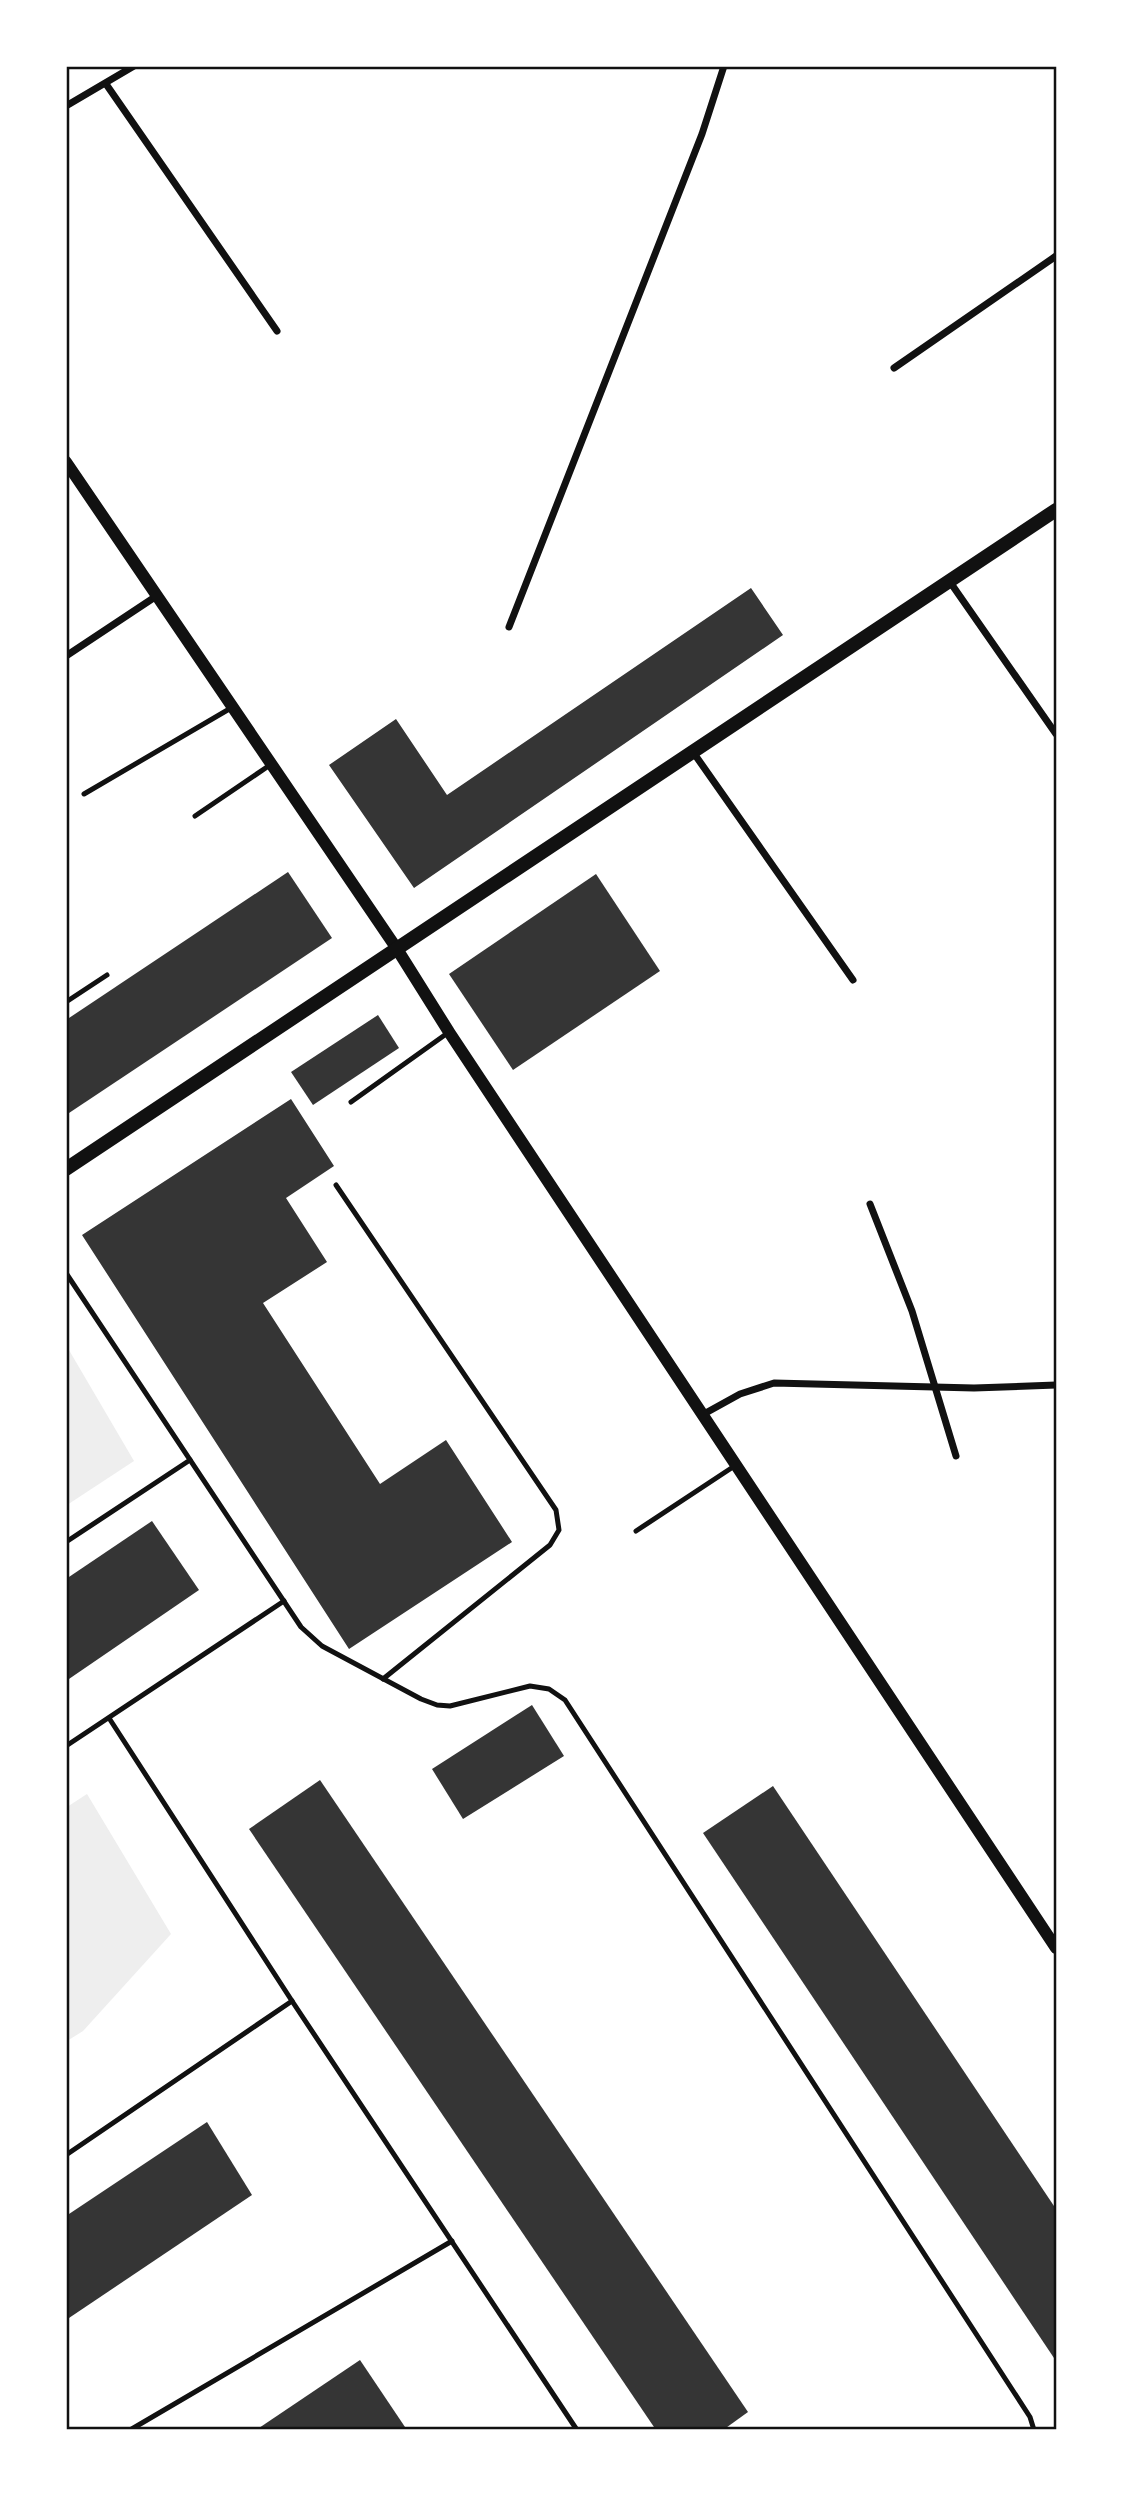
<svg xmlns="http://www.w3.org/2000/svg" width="1123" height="2496" font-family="'Nunito Sans',sans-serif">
<rect width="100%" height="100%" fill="#fff"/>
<g fill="#eee">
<polygon points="66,1345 134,1461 67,1505 66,1505"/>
<polygon points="87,1794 171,1934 83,2031 67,2041 67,1807"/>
</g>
<g fill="#353535">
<polygon points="751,588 783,635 414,888 329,765 396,719 447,795"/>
<polygon points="288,872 332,938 66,1115 66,1020"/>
<polygon points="596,874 660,971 513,1070 449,974"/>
<polygon points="378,1015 399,1048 313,1105 291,1072"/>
<polygon points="291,1099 334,1166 286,1198 327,1262 263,1303 380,1484 446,1440 512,1542 349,1649 82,1235"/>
<polygon points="152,1521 199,1590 66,1681 66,1579"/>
<polygon points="532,1705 564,1756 463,1819 432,1769"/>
<polygon points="320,1780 748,2412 723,2430 656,2430 249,1829"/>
<polygon points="773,1786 1056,2209 1056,2361 703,1833"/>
<polygon points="207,2122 252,2195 66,2320 66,2216"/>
<polygon points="360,2360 407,2430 256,2430"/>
</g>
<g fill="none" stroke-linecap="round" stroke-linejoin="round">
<g stroke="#111" stroke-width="5">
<polyline points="84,794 231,708"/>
<polyline points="195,816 270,765"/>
<polyline points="66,1002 107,975"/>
<polyline points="351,1102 449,1032"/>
<polyline points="336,1185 556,1510 559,1530 550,1545 383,1679"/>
<polyline points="66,1273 301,1627 322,1646 421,1699 437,1705 450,1706 530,1686 549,1689 565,1700 1030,2417 1034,2430"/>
<polyline points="636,1531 736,1465"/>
<polyline points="66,1542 190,1460"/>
<polyline points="109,1718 292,2001 577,2430"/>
<polyline points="66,1746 284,1601"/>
<polyline points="66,2155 292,2001"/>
<polyline points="130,2430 452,2241"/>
</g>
<g stroke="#111" stroke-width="7">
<polyline points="106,84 277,331"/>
<polyline points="66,106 134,66"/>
<polyline points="894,368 1056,256"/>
<polyline points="950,582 1056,734"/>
<polyline points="509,627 702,134 724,66"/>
<polyline points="66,656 158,595"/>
<polyline points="693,752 853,980"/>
<polyline points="870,1204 912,1311 956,1456"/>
<polyline points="702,1415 740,1394 774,1383 974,1388 1056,1385"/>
</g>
<polyline stroke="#111" stroke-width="12" points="66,462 397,949 449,1032 1056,1948"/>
<polyline stroke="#111" stroke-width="14" points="66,1169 1056,510"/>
</g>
<rect width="1123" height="2496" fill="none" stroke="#ffffff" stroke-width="136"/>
<rect x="68" y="68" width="987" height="2360" fill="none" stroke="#111" stroke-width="2.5"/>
</svg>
